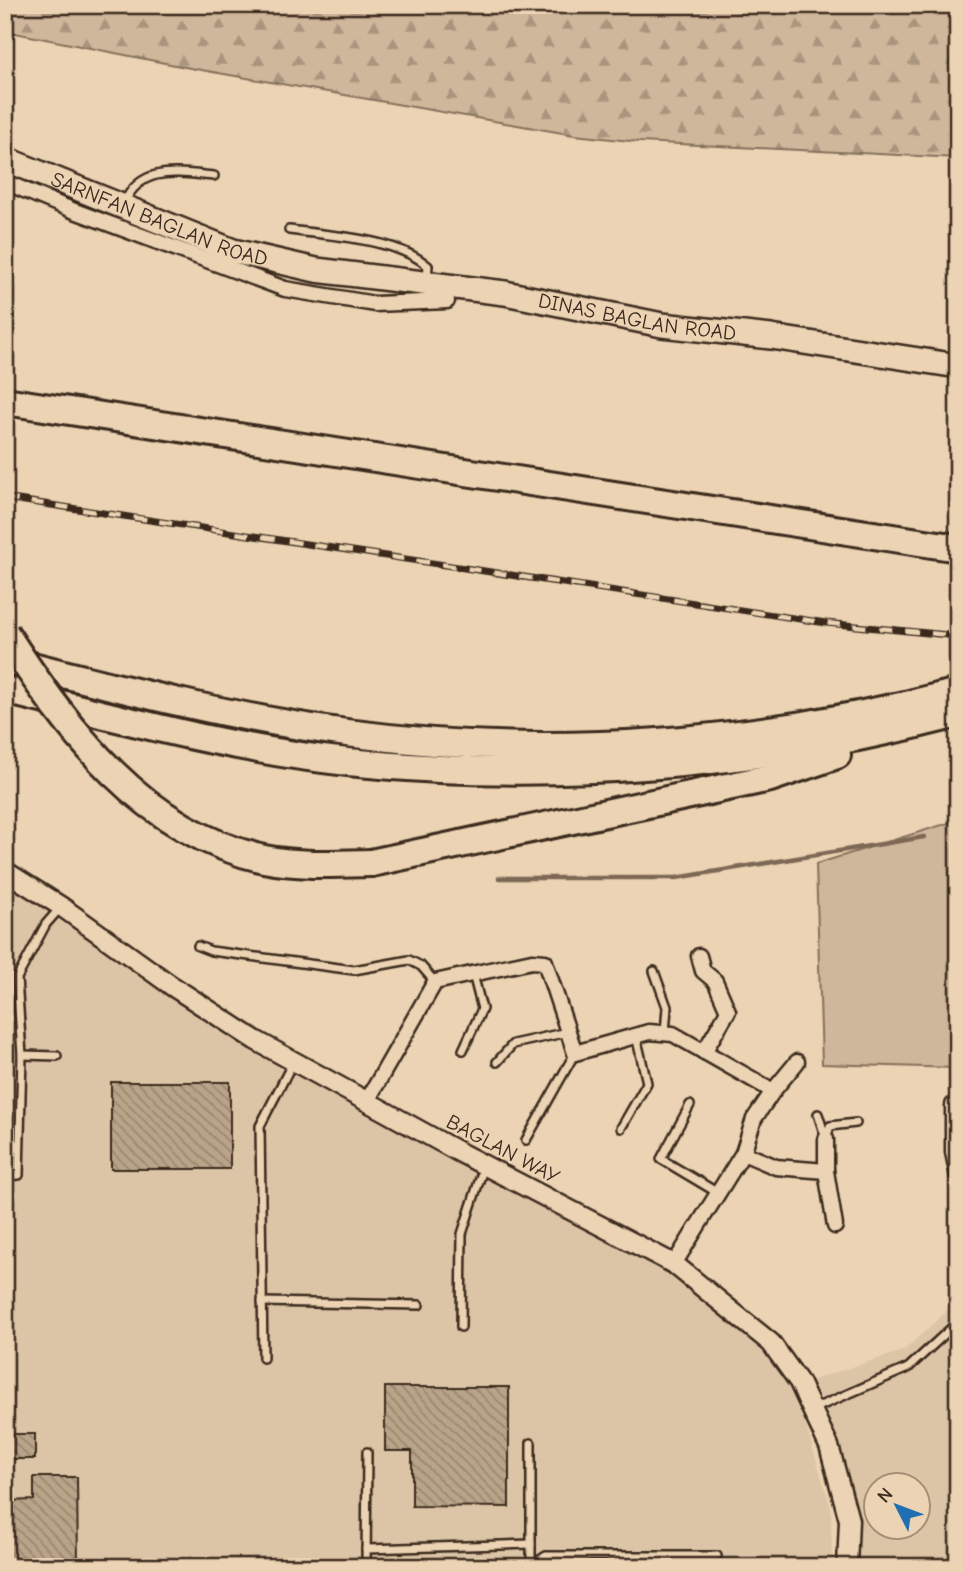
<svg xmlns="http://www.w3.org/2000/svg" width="963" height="1572" font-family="'Comic Neue',sans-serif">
<defs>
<pattern id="forest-firs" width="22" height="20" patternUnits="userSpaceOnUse" patternTransform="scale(1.75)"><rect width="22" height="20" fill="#cfb79b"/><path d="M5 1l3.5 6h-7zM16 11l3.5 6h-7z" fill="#a9957e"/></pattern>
<pattern id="building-back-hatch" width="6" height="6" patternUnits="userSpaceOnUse" patternTransform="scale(1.75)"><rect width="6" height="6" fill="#baa489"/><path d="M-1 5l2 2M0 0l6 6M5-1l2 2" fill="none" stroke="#98866f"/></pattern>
</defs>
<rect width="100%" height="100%" fill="#ebd3b3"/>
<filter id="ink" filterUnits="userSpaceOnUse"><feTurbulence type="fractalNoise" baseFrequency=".0143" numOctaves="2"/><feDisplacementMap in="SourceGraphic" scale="14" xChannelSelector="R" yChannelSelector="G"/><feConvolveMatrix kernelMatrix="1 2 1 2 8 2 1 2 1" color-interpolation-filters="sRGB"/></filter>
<g filter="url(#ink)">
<g fill="#dcc5a6" fill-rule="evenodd">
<polygon points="5,871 172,986 674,1264 771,1343 801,1410 831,1508 832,1567 5,1567"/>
<path d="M954 1305H958V1567H856L854 1501 834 1430 812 1380 903 1351ZM876 1484H918V1526H876Z"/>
</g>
<polygon fill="#cfb79b" stroke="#85705c" stroke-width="2" points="958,820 958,1068 822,1064 816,864"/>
<polygon fill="url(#forest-firs)" stroke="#85705c" stroke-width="2" points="5,5 958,5 958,158 640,142 574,135 190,68 5,31"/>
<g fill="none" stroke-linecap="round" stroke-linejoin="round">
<polyline stroke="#7b6754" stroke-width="4.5" points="499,878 676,878 924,837"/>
</g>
<g fill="url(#building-back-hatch)" stroke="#3b2a1e" stroke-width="2">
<rect x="111" y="1082" width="119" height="87"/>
<polygon points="385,1387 509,1387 509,1507 412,1506 412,1451 385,1451"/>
<rect x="5" y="1434" width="30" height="25"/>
<polygon points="34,1477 77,1477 78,1567 5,1567 5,1501 34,1500"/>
</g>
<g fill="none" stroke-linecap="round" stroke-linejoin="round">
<g stroke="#3b2a1e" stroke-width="12">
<g id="service">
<path d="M124 203C142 164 178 173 214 176"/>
<path d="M289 230C331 236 396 238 428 266L427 279"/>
<polyline points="198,946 211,951 354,970 409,960 421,966 435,982"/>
<polyline points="654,971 667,1007 665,1033"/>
<polyline points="463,1050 482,1009 473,974"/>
<polyline points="22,1055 57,1056"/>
<polyline points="497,1062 513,1044 568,1032"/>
<polyline points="690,1105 661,1159 718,1193"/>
<polyline points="818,1114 826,1139 830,1126 856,1123"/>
<polyline points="621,1128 647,1083 636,1036"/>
<polyline points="526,1140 575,1053"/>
<polyline points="5,1176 19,1175 22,1055 17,978 46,924 60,908"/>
<polyline points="262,1302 419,1305"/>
<polyline points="461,1327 462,1234 484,1166"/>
<polyline points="263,1358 260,1126 293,1062"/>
<polyline points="813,1409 908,1368 958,1322"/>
<polyline points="366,1549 531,1544"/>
<polyline points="531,1566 546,1556 717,1556"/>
<polyline points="366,1567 367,1452"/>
<polyline points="531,1567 531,1443"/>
</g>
</g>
<g stroke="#3b2a1e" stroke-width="19">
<g id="minor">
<polyline points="5,182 72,210 285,289 375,304 447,301"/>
<polyline points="699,956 703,971 715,981 728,1011 704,1052"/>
<polyline points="773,1091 797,1062"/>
<polyline points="367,1101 435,982 532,961 545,962 575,1053 649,1032 673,1034 773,1091 754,1119 743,1153 674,1264"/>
<polyline points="953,1105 953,1152 958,1176"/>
<polyline points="826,1139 826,1171 835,1226"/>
<polyline points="743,1153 776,1167 826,1171"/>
</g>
</g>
<g stroke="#3b2a1e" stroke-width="23">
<polyline id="tertiary" points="5,871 62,907 172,986 255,1040 457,1151 674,1264 771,1343 799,1382 829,1446 849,1520 847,1567"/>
</g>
<g stroke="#3b2a1e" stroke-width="28">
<g id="primary">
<path id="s1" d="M5 159 233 251 316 270 505 293 662 325 771 337 958 366"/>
</g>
</g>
<g stroke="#3b2a1e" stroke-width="32">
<g id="motorway">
<polyline points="5,401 958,548"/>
<path d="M5 659C118 688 232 718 347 733 550 760 761 744 958 692"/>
<path d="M5 690C118 718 232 750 348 762 552 783 759 766 958 714"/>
<polyline points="371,863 770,778 837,755"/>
</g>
</g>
<use href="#service" stroke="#ebd3b3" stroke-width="7"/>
<use href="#minor" stroke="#ebd3b3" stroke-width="14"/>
<use href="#tertiary" stroke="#ebd3b3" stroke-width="18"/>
<use href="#primary" stroke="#ebd3b3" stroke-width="23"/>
<use href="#motorway" stroke="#ebd3b3" stroke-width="26"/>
<g stroke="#3b2a1e" stroke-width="7">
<polyline id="rail" points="5,498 826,623 958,636"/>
</g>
<use href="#rail" stroke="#ebd3b3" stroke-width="4.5" stroke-dasharray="13" stroke-linecap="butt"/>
<g stroke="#3b2a1e" stroke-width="32" stroke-linecap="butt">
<path id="motorway-bridge" d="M5 633C69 732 142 831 264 859 299 866 336 864 371 863"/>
</g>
<use href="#motorway-bridge" stroke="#ebd3b3" stroke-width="26"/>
</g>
</g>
<g text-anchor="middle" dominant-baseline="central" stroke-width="5" stroke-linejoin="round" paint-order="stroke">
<g font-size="21" fill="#3b2a1e" stroke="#ebd3b3">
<text stroke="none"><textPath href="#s1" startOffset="166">SARNFAN BAGLAN ROAD</textPath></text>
<text stroke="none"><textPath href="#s1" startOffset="656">DINAS BAGLAN ROAD</textPath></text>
<text transform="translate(503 1149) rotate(28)">BAGLAN WAY</text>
</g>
</g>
<rect width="963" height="1572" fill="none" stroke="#ebd3b3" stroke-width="28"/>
<rect x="14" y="14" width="935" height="1544" fill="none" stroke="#3b2a1e" stroke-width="2.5" filter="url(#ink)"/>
<g transform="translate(897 1506) rotate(312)"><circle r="33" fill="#ebd3b3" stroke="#a58f77" stroke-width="2"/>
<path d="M0-5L12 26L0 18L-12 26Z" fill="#1f6fb2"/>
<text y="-10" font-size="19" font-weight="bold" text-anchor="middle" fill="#3b2a1e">N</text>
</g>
</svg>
